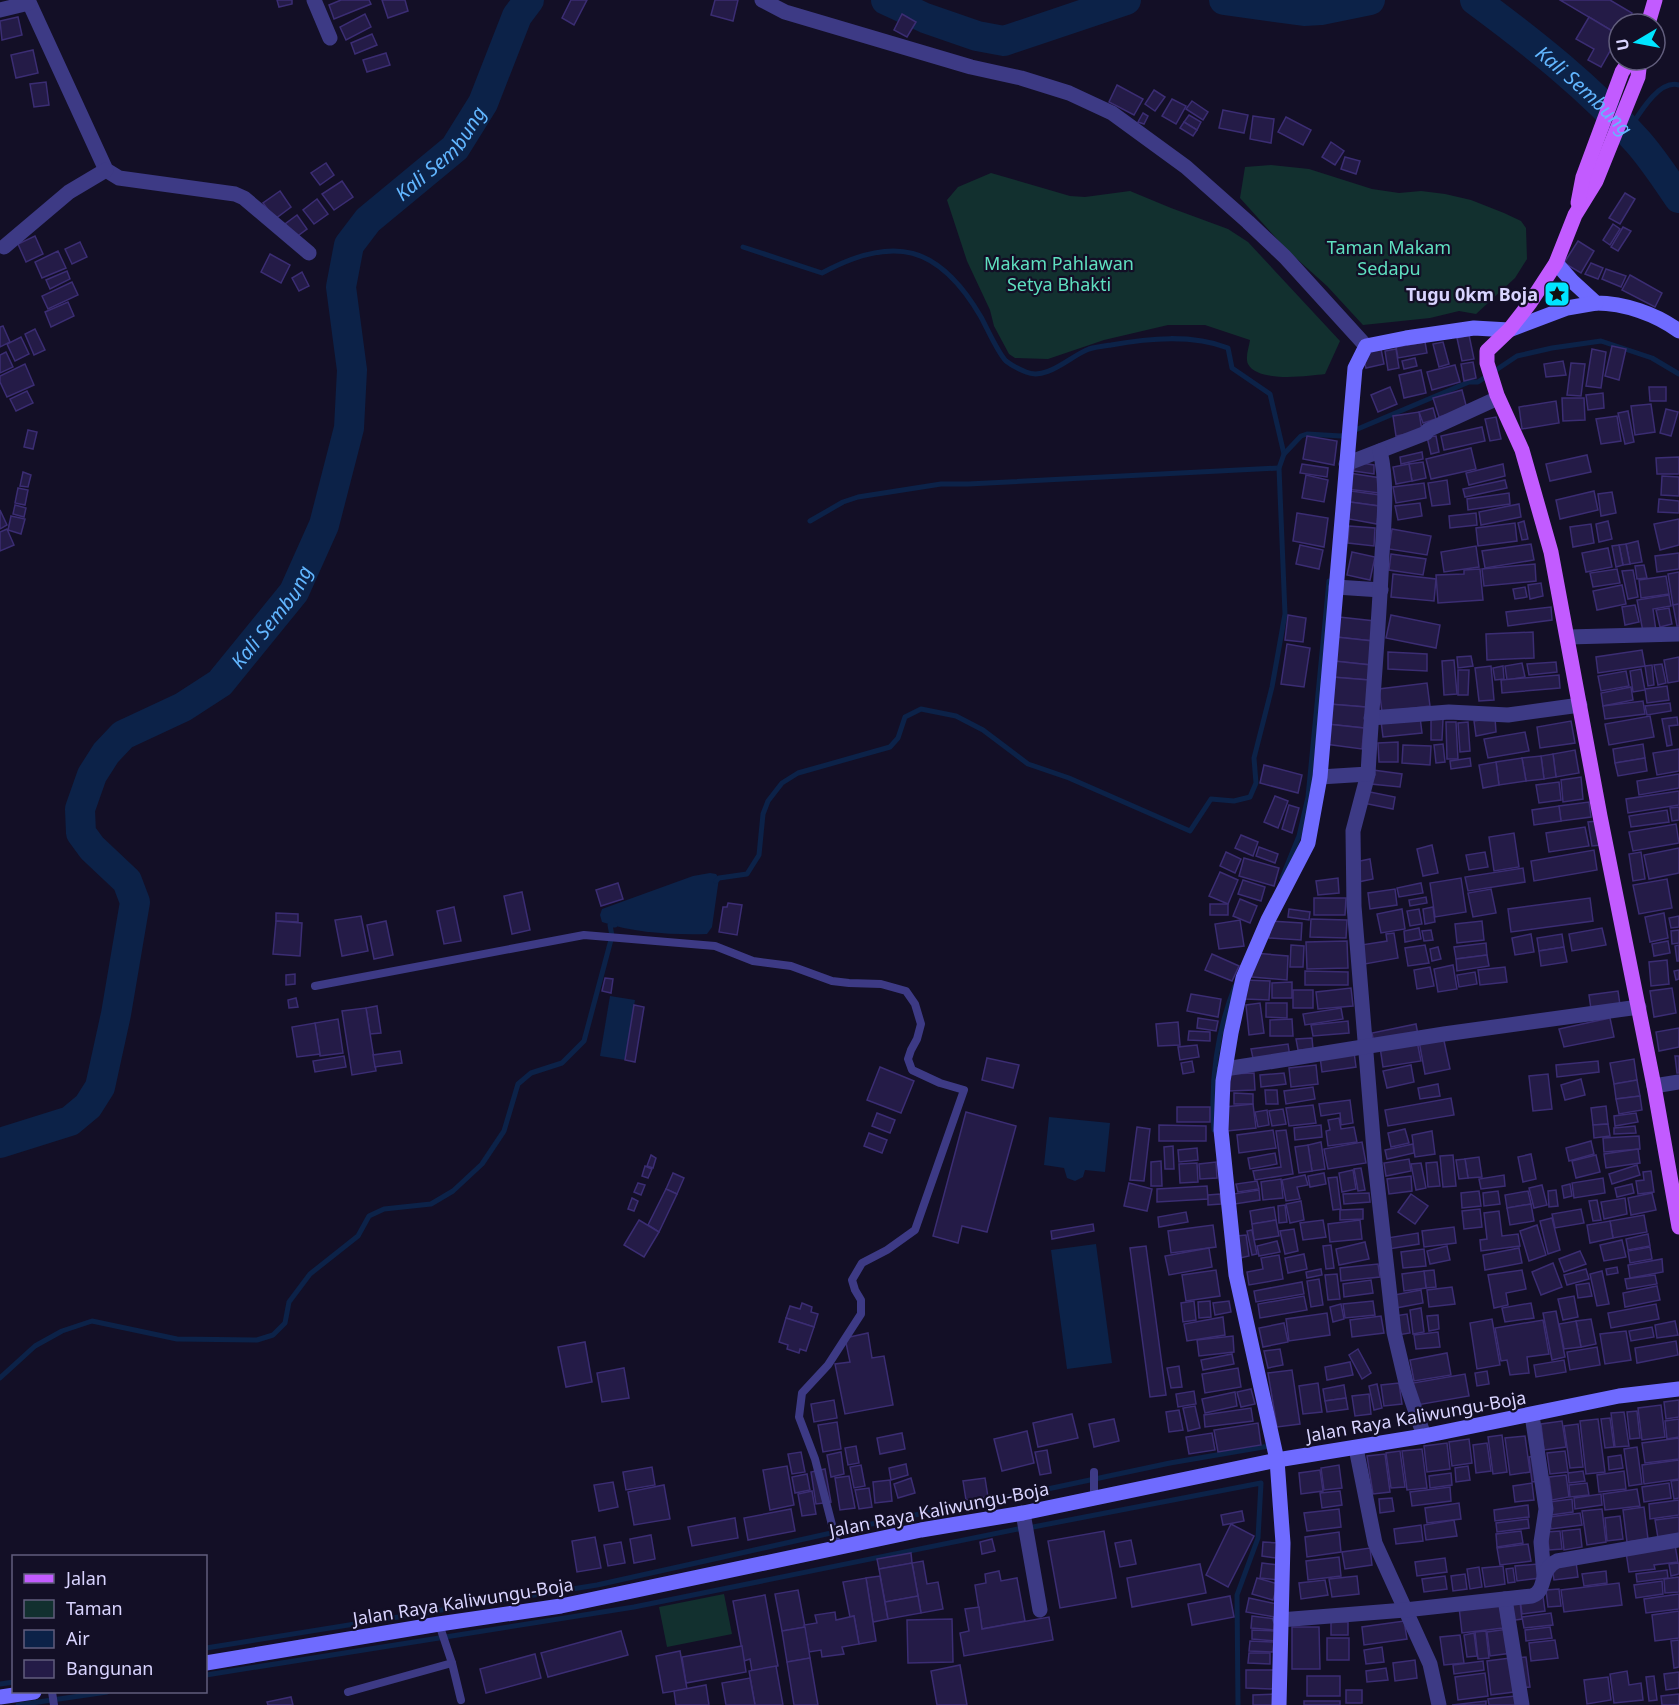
<svg xmlns="http://www.w3.org/2000/svg" width="1679" height="1705" font-family="'Noto Sans',sans-serif">
<rect width="100%" height="100%" fill="#130f26"/>
<g fill="#12302f">
<polygon points="1271,165 1309,169 1372,189 1399,193 1421,191 1445,194 1471,200 1504,213 1521,221 1526,228 1527,259 1515,278 1476,314 1459,311 1430,318 1363,325 1327,286 1287,250 1240,198 1245,167"/>
<path d="M991 173 1070 196 1085 197 1130 191 1171 208 1228 229 1248 242 1340 341 1325 374C1308 376 1258 383 1248 364 1245 357 1249 347 1250 340L1205 325H1168L1104 340 1048 359 1015 358 1009 354 994 326 990 310 967 261 947 200 958 187Z"/>
<polygon points="724,1594 732,1634 667,1647 659,1607"/>
</g>
<g fill="#0c2248">
<path d="M710 873 716 874 719 878 712 927 707 934C673 935 635 933 602 922L600 915 602 909 693 876Z"/>
<polygon points="610,996 635,1000 625,1060 600,1056"/>
<polygon points="1049,1117 1110,1123 1105,1172 1085,1170 1083,1177 1075,1181 1067,1178 1064,1168 1044,1165"/>
<polygon points="1096,1244 1112,1363 1067,1369 1051,1250"/>
</g>
<g fill="none" stroke-linecap="round" stroke-linejoin="round">
<g stroke="#0c2248" stroke-width="5">
<path d="M1628 131C1638 116 1658 79 1679 85"/>
<path d="M743 247 822 273C894 234 939 245 981 317 987 328 998 353 1006 361 1011 365 1021 370 1026 372 1047 381 1070 356 1089 349 1096 347 1104 346 1111 345 1149 338 1192 334 1228 348L1232 368 1270 394 1284 454"/>
<polyline points="810,521 843,502 858,497 941,484 968,484 1279,468"/>
<polyline points="1282,878 1299,836 1308,797 1329,581"/>
<polyline points="716,881 719,878 747,874 759,855 763,814 768,801 782,783 798,773 890,747 898,738 905,717 921,709 956,716 983,730 1028,764 1069,778 1190,831 1211,799 1234,801 1250,797 1256,783 1254,758 1272,687 1285,614 1279,468 1284,454 1301,436 1307,434 1341,436 1469,382 1478,382 1517,356 1552,348 1601,341 1652,358 1679,374"/>
<path d="M1214 1130C1210 1082 1217 1031 1235 986"/>
<polyline points="0,1378 35,1346 62,1331 92,1321 177,1339 257,1340 273,1335 285,1323 289,1302 310,1274 358,1236 369,1216 384,1209 431,1204 453,1191 482,1164 504,1131 518,1084 531,1073 562,1063 584,1041 612,936 610,925 615,925"/>
<polyline points="1033,1527 1261,1483 1258,1538 1237,1595 1238,1705"/>
<polyline points="206,1648 597,1585 894,1519 1024,1494 1170,1463 1269,1446 1268,1443"/>
<polyline points="206,1675 634,1607 1018,1529"/>
<polyline points="0,1684 14,1682"/>
<polyline points="18,1705 107,1692"/>
</g>
<g stroke="#0c2248" stroke-width="30">
<polyline points="886,0 925,18 977,36 1004,41 1126,0"/>
<polyline points="1224,0 1304,11 1321,10 1370,0"/>
<path id="s1" d="M1475 0C1533 43 1589 87 1638 142 1653 159 1666 179 1679 198"/>
<path id="s2" d="M0 1143 70 1121 88 1106 100 1087 116 1014 135 902 127 881 92 848 81 833 80 809 92 775 106 753 123 735 183 707 220 683 294 592 324 525 349 428 352 370 341 287 349 245 368 220 455 148 483 103 517 16 529 0"/>
</g>
</g>
<g fill="#241b47" stroke="#3b2d73" stroke-width="1.5">
<polygon points="277,0 292,0 292,4 279,7"/>
<polygon points="341,0 369,0 371,4 334,19 329,5"/>
<polygon points="382,0 405,0 408,11 388,18"/>
<polygon points="571,0 587,0 574,25 562,18"/>
<polygon points="715,0 738,0 733,21 711,15"/>
<polygon points="1560,0 1610,0 1632,13 1626,24 1619,24 1619,35"/>
<polygon points="365,14 371,27 346,40 340,27"/>
<polygon points="902,14 916,22 907,37 894,30"/>
<polygon points="18,17 22,35 2,40 0,21"/>
<polygon points="1589,17 1619,35 1601,67 1588,60 1594,49 1576,39"/>
<polygon points="372,34 377,45 355,54 351,43"/>
<polygon points="33,50 38,73 16,78 11,55"/>
<polygon points="386,53 390,65 367,72 363,60"/>
<polygon points="46,82 49,105 34,107 30,84"/>
<polygon points="1117,85 1143,99 1134,115 1109,102"/>
<polygon points="1154,90 1165,97 1155,111 1145,104"/>
<polygon points="1172,99 1186,106 1176,124 1162,116"/>
<polygon points="1192,101 1208,112 1203,120 1186,109"/>
<polygon points="1223,110 1248,115 1244,133 1219,128"/>
<polygon points="1143,113 1148,116 1144,124 1138,122"/>
<polygon points="1189,115 1201,122 1197,130 1184,122"/>
<polygon points="1253,116 1274,119 1271,143 1250,139"/>
<polygon points="1286,117 1311,130 1303,145 1278,132"/>
<polygon points="1184,122 1197,130 1193,136 1180,128"/>
<polygon points="1331,142 1344,151 1335,165 1322,157"/>
<polygon points="1345,157 1360,161 1356,174 1341,169"/>
<polygon points="326,163 334,175 320,185 311,173"/>
<polygon points="342,181 353,197 334,210 322,194"/>
<polygon points="280,191 291,207 275,219 263,203"/>
<polygon points="1625,193 1635,199 1620,224 1609,218"/>
<polygon points="317,199 328,214 314,224 303,210"/>
<polygon points="297,215 307,229 295,238 285,224"/>
<polygon points="1613,224 1620,229 1610,245 1603,240"/>
<polygon points="1623,227 1631,231 1618,251 1611,247"/>
<polygon points="35,236 43,254 26,262 18,244"/>
<polygon points="1578,241 1594,251 1581,273 1564,263"/>
<polygon points="80,242 87,257 72,264 65,249"/>
<polygon points="58,251 66,268 42,278 35,262"/>
<polygon points="270,254 290,265 281,283 261,272"/>
<polygon points="1591,263 1603,268 1598,279 1585,274"/>
<polygon points="1606,269 1626,276 1621,287 1602,279"/>
<polygon points="67,271 70,279 50,289 46,280"/>
<polygon points="302,272 309,286 299,291 292,278"/>
<polygon points="1630,275 1662,293 1655,307 1622,290"/>
<polygon points="72,282 78,295 48,309 42,296"/>
<polygon points="68,302 74,316 51,327 45,312"/>
<polygon points="3,326 10,342 0,347 0,327"/>
<polygon points="35,329 45,350 34,355 25,334"/>
<polygon points="1469,335 1474,359 1462,361 1457,338"/>
<polygon points="21,337 29,354 15,361 7,344"/>
<polygon points="1425,342 1427,353 1398,358 1396,347"/>
<polygon points="1443,342 1449,364 1439,367 1433,344"/>
<polygon points="1612,346 1626,349 1619,380 1605,376"/>
<polygon points="1381,349 1384,364 1366,368 1362,353"/>
<polygon points="1396,349 1399,368 1388,370 1385,351"/>
<polygon points="1592,349 1606,352 1601,388 1586,386"/>
<polygon points="6,352 13,367 0,373 0,355"/>
<polygon points="1415,358 1417,366 1404,369 1402,361"/>
<polygon points="1563,361 1566,375 1546,377 1544,364"/>
<polygon points="1473,362 1476,378 1464,381 1461,364"/>
<polygon points="1571,363 1585,364 1581,396 1567,395"/>
<polygon points="25,364 34,385 7,397 0,382 0,376"/>
<polygon points="1455,365 1460,382 1432,390 1427,372"/>
<polygon points="1421,370 1426,393 1404,398 1399,375"/>
<polygon points="1390,387 1397,404 1378,412 1371,395"/>
<polygon points="1649,387 1666,387 1666,401 1650,401"/>
<polygon points="1462,390 1467,409 1439,417 1433,398"/>
<polygon points="27,391 33,403 16,411 10,399"/>
<polygon points="1603,393 1604,408 1588,410 1586,395"/>
<polygon points="1562,398 1584,398 1585,420 1563,421"/>
<polygon points="1556,401 1559,423 1522,429 1519,407"/>
<polygon points="1651,404 1655,432 1635,435 1631,406"/>
<polygon points="1433,408 1436,419 1423,423 1419,412"/>
<polygon points="1666,409 1678,412 1671,436 1660,433"/>
<polygon points="1628,411 1634,442 1625,444 1618,413"/>
<polygon points="1419,412 1422,431 1396,436 1393,416"/>
<polygon points="1617,416 1621,441 1601,444 1596,419"/>
<polygon points="1496,417 1501,439 1490,441 1485,419"/>
<polygon points="1482,427 1485,441 1444,450 1441,436"/>
<polygon points="28,430 37,432 33,449 24,447"/>
<polygon points="1307,436 1337,441 1334,465 1303,459"/>
<polygon points="1436,436 1439,452 1431,454 1427,437"/>
<polygon points="1471,448 1476,469 1431,479 1426,459"/>
<polygon points="1422,452 1423,459 1401,464 1400,457"/>
<polygon points="1587,455 1591,472 1550,481 1546,464"/>
<polygon points="1679,457 1679,474 1657,474 1656,458"/>
<polygon points="1355,462 1374,465 1374,474 1354,471"/>
<polygon points="1423,462 1426,478 1412,481 1409,464"/>
<polygon points="1302,464 1328,468 1327,477 1300,473"/>
<polygon points="1409,464 1412,481 1396,484 1393,467"/>
<polygon points="1503,464 1505,476 1469,485 1466,473"/>
<polygon points="23,472 31,475 28,487 20,486"/>
<polygon points="1349,473 1381,478 1379,493 1347,489"/>
<polygon points="1306,475 1328,480 1324,502 1302,498"/>
<polygon points="1662,476 1679,477 1679,496 1661,495"/>
<polygon points="1447,480 1450,504 1432,506 1428,483"/>
<polygon points="1505,480 1507,488 1465,497 1463,489"/>
<polygon points="1424,483 1426,498 1396,503 1393,487"/>
<polygon points="18,488 28,490 25,505 15,503"/>
<polygon points="1351,491 1380,495 1379,506 1350,502"/>
<polygon points="1594,491 1598,510 1560,519 1556,500"/>
<polygon points="1612,492 1616,513 1601,516 1598,494"/>
<polygon points="1509,493 1510,504 1468,510 1467,499"/>
<polygon points="1659,499 1679,501 1679,513 1658,512"/>
<polygon points="1350,502 1379,506 1377,524 1349,519"/>
<polygon points="1420,503 1422,516 1398,520 1395,506"/>
<polygon points="1519,504 1521,517 1481,525 1479,512"/>
<polygon points="15,505 26,508 24,517 13,514"/>
<polygon points="0,510 7,525 0,529"/>
<polygon points="1297,513 1328,518 1324,547 1293,541"/>
<polygon points="1476,513 1477,525 1450,528 1449,516"/>
<polygon points="11,516 25,519 21,534 8,530"/>
<polygon points="1679,519 1679,545 1660,550 1654,524"/>
<polygon points="1524,521 1528,539 1522,540 1518,523"/>
<polygon points="1608,521 1612,539 1599,542 1596,524"/>
<polygon points="1515,523 1517,541 1478,546 1476,528"/>
<polygon points="1591,524 1594,543 1573,547 1570,527"/>
<polygon points="1349,526 1375,528 1374,546 1348,543"/>
<polygon points="7,529 14,545 0,551 0,532"/>
<polygon points="1392,529 1431,536 1427,555 1389,549"/>
<polygon points="1638,541 1642,562 1630,564 1626,544"/>
<polygon points="1531,544 1534,560 1485,568 1482,551"/>
<polygon points="1626,544 1630,564 1623,565 1619,545"/>
<polygon points="1300,545 1323,550 1319,569 1296,564"/>
<polygon points="1619,545 1623,565 1616,567 1612,546"/>
<polygon points="1476,546 1479,567 1444,572 1441,552"/>
<polygon points="1608,548 1612,567 1586,572 1582,553"/>
<polygon points="1352,552 1375,557 1370,580 1347,575"/>
<polygon points="1679,553 1679,569 1657,572 1655,556"/>
<polygon points="1391,554 1426,559 1423,575 1389,570"/>
<polygon points="1535,564 1536,581 1484,586 1482,569"/>
<polygon points="1644,565 1647,578 1637,579 1635,566"/>
<polygon points="1480,569 1483,600 1438,603 1436,575 1464,574 1464,570"/>
<polygon points="1617,569 1620,583 1593,587 1590,573"/>
<polygon points="1633,570 1638,597 1628,599 1622,571"/>
<polygon points="1679,572 1679,604 1673,605 1668,574"/>
<polygon points="1393,574 1436,579 1434,601 1391,597"/>
<polygon points="1666,576 1669,594 1641,598 1639,580"/>
<polygon points="1541,583 1543,596 1530,599 1528,585"/>
<polygon points="1622,585 1626,604 1597,610 1593,591"/>
<polygon points="1525,587 1527,597 1515,599 1513,589"/>
<polygon points="1669,595 1671,606 1653,609 1656,631 1643,632 1637,600"/>
<polygon points="1679,604 1679,626 1677,626 1673,605"/>
<polygon points="1635,605 1639,622 1625,625 1622,607"/>
<polygon points="1551,607 1552,620 1508,626 1506,612"/>
<polygon points="1669,608 1672,624 1660,627 1656,610"/>
<polygon points="1288,615 1306,618 1303,642 1285,640"/>
<polygon points="1391,615 1440,625 1436,648 1386,638"/>
<polygon points="1339,617 1375,621 1373,641 1336,637"/>
<polygon points="1533,632 1534,658 1487,660 1486,634"/>
<polygon points="1336,637 1373,641 1371,665 1334,661"/>
<polygon points="1287,644 1310,648 1304,687 1281,684"/>
<polygon points="1642,650 1645,666 1598,673 1596,657"/>
<polygon points="1388,652 1427,654 1427,671 1388,669"/>
<polygon points="1471,656 1473,666 1458,668 1457,657"/>
<polygon points="1679,657 1679,681 1668,683 1664,660"/>
<polygon points="1454,660 1457,694 1444,695 1442,661"/>
<polygon points="1334,661 1371,665 1369,680 1332,677"/>
<polygon points="1556,662 1557,672 1529,675 1527,664"/>
<polygon points="1522,663 1525,677 1507,680 1505,666"/>
<polygon points="1662,664 1666,683 1658,685 1654,665"/>
<polygon points="1652,665 1654,685 1648,686 1645,666"/>
<polygon points="1491,666 1494,700 1479,701 1475,668"/>
<polygon points="1503,666 1504,679 1495,680 1493,668"/>
<polygon points="1641,669 1645,690 1633,692 1630,671"/>
<polygon points="1458,670 1469,670 1468,695 1458,695"/>
<polygon points="1626,671 1629,686 1601,691 1598,676"/>
<polygon points="1559,675 1560,688 1502,693 1501,680"/>
<polygon points="1332,677 1369,680 1366,707 1329,704"/>
<polygon points="1427,683 1430,706 1382,712 1379,689"/>
<polygon points="1667,686 1669,700 1647,703 1645,689"/>
<polygon points="1631,687 1633,700 1603,706 1601,693"/>
<polygon points="1643,701 1645,714 1605,719 1603,706"/>
<polygon points="1670,703 1671,711 1647,715 1645,706"/>
<polygon points="1329,704 1366,707 1364,728 1327,724"/>
<polygon points="1650,716 1654,737 1609,745 1605,724"/>
<polygon points="1420,717 1422,733 1383,737 1381,721"/>
<polygon points="1677,717 1678,725 1669,726 1672,745 1667,746 1662,719"/>
<polygon points="1431,718 1443,719 1442,740 1431,740"/>
<polygon points="1495,718 1496,732 1476,736 1474,721"/>
<polygon points="1571,721 1575,743 1540,748 1537,727"/>
<polygon points="1446,722 1456,722 1458,759 1447,759"/>
<polygon points="1468,722 1470,751 1460,752 1458,723"/>
<polygon points="1327,724 1364,728 1362,749 1325,744"/>
<polygon points="1525,732 1529,751 1488,758 1484,739"/>
<polygon points="1398,742 1398,762 1379,762 1378,743"/>
<polygon points="1443,744 1445,762 1436,763 1434,745"/>
<polygon points="1643,744 1645,758 1615,763 1613,749"/>
<polygon points="1403,745 1431,746 1430,765 1402,763"/>
<polygon points="1679,749 1679,771 1657,775 1653,753"/>
<polygon points="1575,750 1579,773 1556,777 1553,754"/>
<polygon points="1553,754 1556,777 1544,779 1541,756"/>
<polygon points="1541,756 1544,779 1526,781 1522,758"/>
<polygon points="1470,758 1471,766 1451,769 1450,761"/>
<polygon points="1522,758 1526,781 1499,785 1496,762"/>
<polygon points="1645,758 1647,771 1618,776 1615,763"/>
<polygon points="1496,762 1499,785 1483,788 1479,765"/>
<polygon points="1264,765 1302,775 1298,793 1260,783"/>
<polygon points="1373,770 1402,774 1400,787 1371,784"/>
<polygon points="1679,774 1679,788 1639,795 1637,781"/>
<polygon points="1581,777 1583,799 1563,802 1561,780"/>
<polygon points="1559,782 1561,800 1539,803 1536,785"/>
<polygon points="1365,791 1395,797 1393,809 1363,803"/>
<polygon points="1679,791 1679,805 1628,813 1626,799"/>
<polygon points="1275,796 1288,801 1278,828 1264,822"/>
<polygon points="1589,802 1591,817 1561,821 1559,806"/>
<polygon points="1289,805 1299,808 1292,833 1282,829"/>
<polygon points="1559,806 1561,821 1534,825 1532,810"/>
<polygon points="1679,807 1679,820 1672,821 1670,808"/>
<polygon points="1667,810 1669,822 1631,827 1629,816"/>
<polygon points="1597,821 1601,845 1592,846 1588,822"/>
<polygon points="1676,824 1679,843 1633,851 1629,832"/>
<polygon points="1585,827 1589,846 1549,852 1546,833"/>
<polygon points="1514,833 1519,867 1494,871 1489,837"/>
<polygon points="1241,835 1258,842 1253,856 1235,848"/>
<polygon points="1432,845 1438,873 1423,876 1417,849"/>
<polygon points="1259,847 1278,854 1275,863 1256,856"/>
<polygon points="1679,848 1679,873 1649,879 1644,855"/>
<polygon points="1594,850 1597,870 1534,881 1531,861"/>
<polygon points="1226,852 1241,859 1235,873 1220,866"/>
<polygon points="1485,852 1488,867 1469,870 1466,855"/>
<polygon points="1641,852 1645,879 1633,881 1629,854"/>
<polygon points="1244,858 1279,868 1274,886 1239,876"/>
<polygon points="1370,859 1373,879 1358,882 1355,862"/>
<polygon points="1523,868 1525,882 1468,891 1465,877"/>
<polygon points="1220,872 1238,880 1228,904 1209,896"/>
<polygon points="1338,878 1339,893 1318,895 1316,881"/>
<polygon points="1461,878 1466,912 1435,917 1430,883"/>
<polygon points="1667,879 1672,908 1639,914 1633,885"/>
<polygon points="1243,880 1265,887 1261,901 1238,894"/>
<polygon points="618,883 623,899 601,906 596,890"/>
<polygon points="1421,883 1423,893 1399,897 1397,888"/>
<polygon points="1395,889 1397,905 1370,909 1368,893"/>
<polygon points="1491,889 1496,913 1473,917 1468,893"/>
<polygon points="522,892 530,930 512,934 504,896"/>
<polygon points="1426,897 1427,903 1410,906 1409,900"/>
<polygon points="1314,898 1346,898 1345,915 1314,915"/>
<polygon points="1590,898 1593,921 1511,932 1508,909"/>
<polygon points="1240,899 1257,906 1250,923 1233,916"/>
<polygon points="728,903 742,905 737,935 719,932 723,907 727,907"/>
<rect x="1210" y="904" width="18" height="11"/>
<polygon points="454,907 461,941 444,944 437,911"/>
<polygon points="1433,907 1435,922 1425,924 1423,909"/>
<polygon points="1289,909 1310,912 1309,920 1288,917"/>
<polygon points="1402,909 1405,929 1381,933 1377,914"/>
<polygon points="1419,909 1422,924 1410,926 1407,911"/>
<polygon points="276,913 298,914 298,922 276,921"/>
<polygon points="1664,913 1668,938 1650,942 1645,917"/>
<polygon points="361,916 368,951 342,956 335,920"/>
<polygon points="1679,916 1679,927 1671,928 1669,918"/>
<polygon points="1311,919 1347,920 1346,938 1310,937"/>
<polygon points="1240,920 1244,946 1219,949 1215,924"/>
<polygon points="276,921 302,923 300,956 273,954"/>
<polygon points="386,921 393,955 374,959 367,925"/>
<polygon points="1270,921 1302,923 1301,940 1269,938"/>
<polygon points="1482,921 1484,940 1457,943 1455,924"/>
<polygon points="1419,928 1421,939 1405,942 1404,931"/>
<polygon points="1602,928 1606,945 1572,951 1569,934"/>
<polygon points="1431,930 1433,940 1424,941 1422,931"/>
<polygon points="1679,930 1679,943 1672,944 1671,931"/>
<polygon points="1394,933 1398,958 1365,964 1361,945 1387,941 1386,934"/>
<polygon points="1531,934 1534,952 1515,955 1512,938"/>
<polygon points="1562,934 1564,947 1539,951 1537,938"/>
<polygon points="1347,941 1348,968 1307,969 1306,942"/>
<polygon points="1668,941 1670,953 1654,956 1652,944"/>
<polygon points="1486,943 1487,955 1456,959 1454,947"/>
<polygon points="1291,945 1304,946 1303,967 1290,967"/>
<polygon points="1425,945 1429,963 1408,966 1405,948"/>
<polygon points="1679,945 1679,961 1677,961 1675,946"/>
<polygon points="1438,947 1441,959 1432,961 1430,949"/>
<polygon points="1564,947 1567,962 1541,966 1539,951"/>
<polygon points="1254,953 1288,956 1287,980 1252,977"/>
<polygon points="1212,954 1239,966 1232,981 1205,970"/>
<polygon points="1487,955 1489,966 1457,971 1456,959"/>
<polygon points="1667,960 1669,984 1651,986 1649,962"/>
<polygon points="1453,965 1457,989 1438,992 1434,969"/>
<polygon points="1430,967 1434,986 1417,989 1414,970"/>
<polygon points="1505,967 1507,982 1480,985 1478,970"/>
<polygon points="1679,970 1679,979 1676,980 1674,971"/>
<polygon points="1305,971 1348,972 1348,985 1305,985"/>
<polygon points="1475,972 1477,984 1459,987 1457,975"/>
<polygon points="295,974 295,984 286,985 286,975"/>
<polygon points="605,978 613,979 611,993 602,991"/>
<polygon points="1245,980 1270,981 1269,1000 1245,999"/>
<polygon points="1292,982 1292,998 1272,998 1272,983"/>
<polygon points="1351,988 1353,1006 1318,1009 1316,992"/>
<polygon points="1672,988 1676,1013 1654,1017 1650,991"/>
<rect x="1293" y="990" width="20" height="18"/>
<polygon points="1618,991 1620,1005 1591,1009 1589,995"/>
<polygon points="1191,994 1221,999 1218,1017 1187,1011"/>
<polygon points="296,998 298,1007 289,1008 288,1000"/>
<polygon points="1260,1003 1264,1033 1249,1035 1246,1005"/>
<polygon points="1266,1003 1287,1003 1287,1018 1266,1017"/>
<polygon points="634,1005 644,1007 635,1062 625,1060"/>
<polygon points="377,1006 381,1033 370,1034 366,1008"/>
<polygon points="366,1008 376,1071 352,1075 342,1011"/>
<polygon points="1341,1008 1343,1019 1305,1025 1303,1014"/>
<polygon points="1198,1018 1218,1021 1216,1031 1197,1028"/>
<polygon points="1610,1018 1614,1037 1564,1047 1559,1029"/>
<polygon points="338,1019 343,1053 320,1056 315,1023"/>
<polygon points="1292,1019 1293,1036 1270,1036 1270,1020"/>
<polygon points="1348,1021 1349,1033 1313,1036 1311,1025"/>
<polygon points="1178,1022 1180,1045 1158,1046 1156,1024"/>
<polygon points="315,1023 320,1054 297,1057 292,1027"/>
<polygon points="1416,1024 1418,1035 1374,1044 1372,1033"/>
<polygon points="1679,1028 1679,1047 1659,1051 1656,1032"/>
<polygon points="1189,1031 1210,1032 1210,1041 1188,1040"/>
<polygon points="1443,1036 1450,1069 1425,1074 1419,1041"/>
<polygon points="1312,1038 1313,1049 1298,1050 1296,1039"/>
<polygon points="1417,1041 1421,1061 1383,1067 1380,1047"/>
<polygon points="1288,1044 1290,1057 1254,1063 1251,1049"/>
<polygon points="1197,1045 1199,1057 1180,1060 1178,1047"/>
<polygon points="400,1051 402,1063 375,1067 373,1055"/>
<polygon points="1354,1052 1356,1067 1322,1072 1320,1057"/>
<polygon points="344,1056 346,1067 315,1072 313,1061"/>
<polygon points="1675,1056 1679,1056 1679,1073 1677,1073"/>
<polygon points="987,1058 1019,1065 1013,1088 982,1080"/>
<polygon points="1634,1059 1637,1080 1614,1084 1610,1063"/>
<polygon points="1192,1061 1194,1072 1183,1074 1181,1063"/>
<polygon points="1598,1061 1599,1072 1557,1077 1556,1065"/>
<polygon points="1316,1065 1318,1084 1291,1087 1289,1068"/>
<polygon points="1411,1065 1414,1082 1387,1088 1383,1071"/>
<polygon points="880,1067 914,1081 901,1113 867,1100"/>
<polygon points="1254,1073 1255,1090 1228,1091 1228,1074"/>
<polygon points="1284,1073 1286,1084 1261,1087 1260,1075"/>
<polygon points="1548,1074 1552,1109 1533,1111 1529,1076"/>
<polygon points="1581,1079 1585,1095 1565,1100 1561,1085"/>
<polygon points="1637,1080 1640,1096 1616,1099 1614,1084"/>
<polygon points="1438,1084 1440,1096 1420,1099 1418,1088"/>
<polygon points="1313,1087 1315,1099 1286,1104 1284,1091"/>
<polygon points="1265,1090 1277,1090 1278,1104 1266,1104"/>
<polygon points="1234,1093 1253,1094 1253,1104 1234,1104"/>
<polygon points="1640,1096 1642,1110 1619,1114 1616,1099"/>
<polygon points="1451,1098 1454,1115 1388,1126 1385,1110"/>
<polygon points="1350,1100 1353,1123 1341,1125 1340,1113 1321,1116 1319,1104"/>
<polygon points="1253,1104 1256,1128 1227,1131 1224,1107"/>
<polygon points="1313,1105 1316,1123 1289,1126 1286,1108"/>
<polygon points="1606,1106 1608,1124 1593,1125 1591,1108"/>
<rect x="1177" y="1107" width="33" height="15"/>
<polygon points="1283,1109 1286,1124 1272,1126 1269,1111"/>
<polygon points="1267,1110 1269,1125 1258,1127 1255,1112"/>
<polygon points="966,1112 1016,1126 987,1232 962,1226 958,1243 933,1236"/>
<polygon points="877,1113 895,1120 890,1133 872,1126"/>
<polygon points="1636,1113 1638,1122 1615,1126 1614,1116"/>
<polygon points="1339,1118 1341,1129 1354,1127 1357,1142 1328,1146 1326,1131 1330,1130 1328,1120"/>
<polygon points="1608,1124 1610,1136 1594,1138 1593,1125"/>
<polygon points="1159,1125 1206,1126 1206,1141 1159,1141"/>
<polygon points="1321,1125 1322,1137 1295,1140 1294,1128"/>
<polygon points="1635,1126 1636,1133 1614,1134 1614,1128"/>
<polygon points="1137,1127 1150,1129 1144,1181 1130,1180"/>
<polygon points="1405,1129 1409,1143 1391,1147 1388,1133"/>
<polygon points="1273,1130 1276,1148 1239,1153 1237,1135"/>
<polygon points="1286,1130 1293,1174 1255,1180 1253,1171 1281,1167 1276,1131"/>
<polygon points="1432,1131 1435,1154 1415,1157 1412,1135"/>
<polygon points="869,1133 887,1140 882,1153 864,1146"/>
<polygon points="1639,1136 1640,1149 1604,1152 1603,1138"/>
<polygon points="1591,1141 1594,1154 1569,1161 1566,1148"/>
<polygon points="1321,1142 1325,1169 1312,1171 1308,1145"/>
<polygon points="1362,1142 1366,1163 1328,1169 1324,1149"/>
<polygon points="1413,1144 1414,1153 1387,1159 1385,1150"/>
<polygon points="1308,1145 1312,1171 1299,1173 1295,1147"/>
<polygon points="1173,1146 1174,1169 1165,1169 1164,1147"/>
<polygon points="1197,1148 1198,1160 1179,1162 1178,1150"/>
<polygon points="1638,1149 1640,1163 1606,1168 1604,1154"/>
<polygon points="1275,1153 1277,1164 1250,1169 1248,1158"/>
<polygon points="1531,1154 1536,1179 1523,1182 1518,1157"/>
<polygon points="651,1155 656,1158 653,1168 647,1166"/>
<polygon points="1453,1155 1456,1186 1443,1187 1440,1156"/>
<polygon points="1596,1155 1600,1172 1576,1178 1572,1161"/>
<polygon points="1479,1157 1482,1177 1468,1178 1465,1159"/>
<polygon points="1409,1159 1411,1171 1386,1176 1384,1163"/>
<polygon points="1465,1159 1468,1178 1459,1179 1456,1160"/>
<polygon points="1161,1161 1162,1186 1151,1186 1151,1162"/>
<polygon points="1216,1162 1217,1178 1200,1179 1199,1164"/>
<polygon points="1437,1162 1440,1186 1428,1187 1426,1163"/>
<polygon points="1197,1163 1198,1182 1180,1183 1179,1164"/>
<polygon points="1421,1163 1426,1188 1416,1190 1411,1164"/>
<polygon points="1637,1165 1640,1175 1612,1184 1609,1174"/>
<polygon points="645,1166 652,1169 648,1178 642,1176"/>
<polygon points="1361,1168 1365,1190 1358,1191 1354,1169"/>
<polygon points="1353,1170 1356,1189 1342,1192 1339,1173"/>
<polygon points="1651,1171 1654,1192 1638,1194 1636,1181 1644,1180 1643,1172"/>
<polygon points="673,1173 684,1178 677,1194 666,1189"/>
<polygon points="1324,1173 1326,1184 1310,1187 1308,1176"/>
<polygon points="1305,1175 1308,1185 1297,1187 1300,1199 1286,1201 1282,1180"/>
<polygon points="1504,1175 1505,1186 1481,1189 1479,1179"/>
<polygon points="1411,1176 1412,1191 1389,1194 1387,1179"/>
<polygon points="1337,1177 1341,1209 1333,1210 1328,1178"/>
<polygon points="1603,1178 1605,1193 1574,1198 1572,1183"/>
<polygon points="1281,1179 1283,1198 1263,1200 1261,1182"/>
<polygon points="1257,1181 1259,1189 1238,1192 1236,1184"/>
<polygon points="638,1183 645,1185 641,1195 634,1192"/>
<polygon points="1129,1183 1152,1189 1147,1211 1124,1206"/>
<polygon points="1570,1184 1572,1196 1564,1198 1562,1186"/>
<polygon points="1632,1184 1634,1193 1617,1197 1615,1188"/>
<polygon points="1542,1185 1547,1205 1534,1208 1529,1188"/>
<polygon points="1207,1186 1208,1199 1157,1202 1157,1189"/>
<polygon points="666,1189 677,1194 659,1232 648,1225"/>
<polygon points="1259,1190 1260,1200 1235,1204 1233,1194"/>
<polygon points="1556,1190 1558,1206 1549,1207 1548,1191"/>
<polygon points="1479,1191 1481,1206 1462,1208 1461,1193"/>
<polygon points="1498,1191 1500,1204 1484,1206 1483,1193"/>
<polygon points="1528,1191 1531,1204 1507,1208 1505,1195"/>
<polygon points="1369,1193 1370,1202 1344,1204 1343,1194"/>
<polygon points="1652,1193 1656,1210 1631,1215 1628,1198"/>
<polygon points="1220,1194 1221,1204 1208,1205 1208,1195"/>
<polygon points="1411,1194 1428,1206 1415,1224 1398,1212"/>
<polygon points="632,1198 638,1201 634,1211 628,1209"/>
<polygon points="1625,1198 1627,1214 1604,1219 1601,1202"/>
<polygon points="1597,1200 1601,1220 1593,1221 1589,1201"/>
<polygon points="1301,1201 1304,1220 1290,1223 1286,1204"/>
<polygon points="1531,1204 1534,1221 1510,1225 1507,1208"/>
<polygon points="1285,1205 1287,1222 1279,1223 1278,1206"/>
<polygon points="1274,1207 1276,1220 1252,1224 1250,1211"/>
<polygon points="1363,1209 1363,1219 1340,1220 1340,1210"/>
<polygon points="1480,1209 1482,1227 1464,1229 1462,1211"/>
<polygon points="1581,1209 1584,1223 1555,1228 1552,1214"/>
<polygon points="1499,1211 1502,1236 1518,1234 1520,1246 1481,1251 1480,1240 1487,1239 1484,1213"/>
<polygon points="1186,1212 1188,1222 1159,1227 1158,1217"/>
<polygon points="1644,1215 1647,1232 1613,1238 1610,1221"/>
<polygon points="1552,1218 1560,1250 1548,1254 1540,1221"/>
<polygon points="639,1220 659,1232 644,1257 624,1245"/>
<polygon points="1276,1220 1279,1236 1254,1240 1252,1224"/>
<polygon points="1323,1220 1326,1237 1303,1240 1300,1223"/>
<polygon points="1360,1220 1362,1239 1330,1242 1328,1224"/>
<polygon points="1610,1221 1613,1238 1590,1243 1587,1225"/>
<polygon points="1093,1224 1094,1231 1052,1239 1051,1231"/>
<polygon points="1213,1225 1216,1247 1171,1253 1168,1231"/>
<polygon points="1537,1225 1546,1255 1529,1261 1520,1231"/>
<polygon points="1454,1227 1456,1243 1424,1247 1422,1231"/>
<polygon points="1294,1229 1298,1251 1285,1254 1280,1231"/>
<polygon points="1252,1230 1257,1254 1252,1255 1247,1231"/>
<polygon points="1418,1233 1419,1244 1389,1249 1387,1238"/>
<polygon points="1648,1234 1650,1246 1628,1250 1626,1239"/>
<polygon points="1246,1235 1249,1256 1240,1258 1237,1236"/>
<polygon points="1622,1240 1626,1257 1604,1261 1600,1245"/>
<polygon points="1277,1241 1280,1252 1259,1256 1257,1246"/>
<polygon points="1365,1242 1369,1259 1339,1265 1336,1249"/>
<polygon points="1331,1245 1334,1268 1326,1269 1323,1246"/>
<polygon points="1146,1246 1166,1395 1150,1397 1130,1248"/>
<polygon points="1447,1246 1450,1260 1430,1264 1427,1251"/>
<polygon points="1650,1247 1652,1259 1630,1263 1628,1251"/>
<polygon points="1209,1248 1212,1267 1169,1275 1165,1256"/>
<polygon points="1519,1248 1522,1263 1485,1270 1483,1255"/>
<polygon points="1424,1249 1426,1266 1403,1268 1401,1252"/>
<polygon points="1580,1251 1586,1264 1564,1272 1559,1259"/>
<polygon points="1304,1254 1307,1269 1288,1273 1285,1258"/>
<polygon points="1279,1255 1283,1279 1249,1285 1247,1272 1263,1269 1261,1258"/>
<polygon points="1662,1259 1663,1272 1630,1278 1628,1265"/>
<polygon points="1553,1263 1562,1287 1541,1295 1532,1272"/>
<polygon points="1378,1264 1380,1277 1341,1281 1340,1268"/>
<polygon points="1617,1267 1618,1273 1607,1275 1606,1269"/>
<polygon points="1321,1269 1322,1275 1307,1278 1306,1272"/>
<polygon points="1586,1269 1589,1279 1567,1285 1564,1275"/>
<polygon points="1216,1270 1220,1296 1186,1301 1182,1275"/>
<polygon points="1434,1270 1436,1287 1426,1288 1424,1271"/>
<polygon points="1522,1270 1526,1289 1506,1293 1508,1305 1494,1308 1488,1275"/>
<polygon points="1424,1271 1426,1288 1404,1291 1402,1274"/>
<polygon points="1602,1271 1609,1304 1597,1306 1590,1274"/>
<polygon points="1337,1274 1340,1299 1328,1300 1325,1275"/>
<polygon points="1655,1275 1657,1284 1627,1289 1625,1279"/>
<polygon points="1319,1279 1323,1305 1311,1307 1307,1281"/>
<polygon points="1371,1280 1373,1293 1344,1297 1343,1284"/>
<polygon points="1302,1282 1304,1294 1256,1302 1254,1291"/>
<polygon points="1589,1283 1592,1296 1578,1298 1576,1285"/>
<polygon points="1657,1286 1660,1300 1625,1307 1623,1293"/>
<polygon points="1452,1287 1455,1304 1429,1307 1427,1290"/>
<polygon points="1421,1290 1423,1303 1396,1308 1394,1295"/>
<polygon points="1304,1296 1307,1310 1260,1318 1258,1304"/>
<polygon points="1574,1296 1578,1317 1563,1320 1558,1299"/>
<polygon points="1194,1301 1196,1320 1183,1322 1181,1303"/>
<polygon points="1210,1301 1211,1317 1199,1318 1198,1302"/>
<polygon points="1229,1301 1231,1312 1215,1315 1213,1303"/>
<polygon points="1373,1301 1375,1315 1345,1318 1343,1304"/>
<polygon points="802,1303 812,1307 811,1312 818,1314 814,1327 786,1318 790,1306 800,1309"/>
<polygon points="1531,1303 1534,1318 1505,1322 1502,1308"/>
<polygon points="1341,1304 1344,1319 1333,1322 1330,1307"/>
<polygon points="1656,1304 1659,1319 1611,1328 1608,1313"/>
<polygon points="1421,1308 1424,1332 1413,1334 1410,1310"/>
<polygon points="1556,1311 1565,1357 1552,1360 1543,1313"/>
<polygon points="1327,1313 1330,1335 1289,1341 1286,1319"/>
<polygon points="1407,1314 1410,1333 1398,1335 1394,1316"/>
<polygon points="1438,1315 1439,1329 1429,1331 1427,1316"/>
<polygon points="1381,1316 1384,1333 1352,1337 1350,1320"/>
<polygon points="1223,1317 1225,1335 1187,1341 1184,1324"/>
<polygon points="786,1318 814,1327 806,1351 800,1349 799,1353 787,1349 788,1345 779,1342"/>
<polygon points="1492,1319 1500,1365 1477,1369 1470,1323"/>
<polygon points="1591,1319 1596,1344 1581,1347 1576,1321"/>
<polygon points="1543,1320 1549,1354 1527,1357 1529,1373 1510,1375 1507,1360 1501,1361 1495,1328"/>
<polygon points="1576,1321 1581,1347 1564,1349 1559,1324"/>
<polygon points="1675,1321 1678,1335 1657,1338 1655,1325"/>
<polygon points="1284,1323 1288,1342 1263,1347 1259,1328"/>
<polygon points="1652,1327 1654,1337 1631,1341 1629,1331"/>
<polygon points="1626,1331 1631,1360 1605,1364 1600,1334"/>
<polygon points="1438,1332 1440,1347 1416,1349 1414,1335"/>
<polygon points="868,1333 872,1358 884,1356 893,1405 845,1414 835,1364 850,1362 845,1338"/>
<polygon points="1233,1336 1234,1352 1199,1356 1197,1340"/>
<polygon points="1676,1341 1678,1355 1637,1363 1635,1348"/>
<polygon points="585,1342 592,1382 566,1387 558,1347"/>
<polygon points="1597,1347 1600,1365 1570,1370 1567,1352"/>
<polygon points="1280,1349 1283,1365 1268,1368 1264,1351"/>
<polygon points="1358,1349 1371,1373 1362,1379 1349,1355"/>
<polygon points="1447,1353 1451,1375 1414,1381 1410,1360"/>
<polygon points="1232,1354 1234,1364 1203,1370 1201,1360"/>
<polygon points="1564,1360 1566,1372 1536,1377 1534,1365"/>
<polygon points="1350,1362 1353,1375 1327,1380 1325,1367"/>
<polygon points="1179,1366 1182,1387 1171,1388 1167,1368"/>
<polygon points="624,1368 629,1398 602,1402 597,1373"/>
<polygon points="1238,1368 1241,1387 1205,1393 1202,1374"/>
<polygon points="1292,1370 1300,1424 1277,1427 1268,1373"/>
<polygon points="1487,1371 1489,1384 1477,1386 1475,1373"/>
<polygon points="1465,1374 1469,1396 1417,1405 1413,1383"/>
<polygon points="1318,1383 1322,1412 1303,1414 1299,1386"/>
<polygon points="1399,1383 1402,1404 1384,1406 1381,1385"/>
<polygon points="1377,1384 1382,1408 1374,1410 1369,1386"/>
<polygon points="1344,1385 1346,1398 1325,1401 1323,1389"/>
<polygon points="1251,1389 1255,1404 1241,1407 1237,1392"/>
<polygon points="1194,1391 1196,1404 1178,1407 1176,1394"/>
<polygon points="1235,1392 1237,1406 1205,1413 1202,1399"/>
<polygon points="1369,1394 1371,1414 1355,1416 1352,1396"/>
<polygon points="1346,1398 1348,1409 1327,1412 1325,1401"/>
<polygon points="834,1400 837,1418 814,1422 811,1404"/>
<polygon points="1679,1400 1679,1417 1666,1419 1664,1402"/>
<polygon points="1661,1405 1665,1437 1642,1440 1638,1408"/>
<polygon points="1195,1406 1200,1428 1188,1431 1183,1408"/>
<polygon points="1251,1408 1253,1421 1205,1427 1204,1415"/>
<polygon points="1179,1410 1183,1430 1169,1432 1166,1412"/>
<polygon points="1637,1411 1640,1438 1630,1439 1627,1412"/>
<polygon points="1624,1412 1629,1446 1615,1447 1611,1413"/>
<polygon points="1072,1414 1078,1438 1038,1447 1033,1423"/>
<polygon points="1610,1418 1614,1447 1605,1448 1601,1419"/>
<polygon points="1114,1419 1119,1441 1094,1447 1089,1424"/>
<polygon points="1598,1419 1605,1472 1586,1474 1580,1421"/>
<polygon points="1679,1419 1679,1437 1667,1439 1665,1421"/>
<polygon points="1562,1421 1566,1447 1544,1450 1541,1424"/>
<polygon points="837,1422 841,1449 823,1452 818,1425"/>
<polygon points="1258,1423 1261,1445 1218,1452 1214,1430"/>
<polygon points="1578,1424 1583,1467 1570,1468 1564,1426"/>
<polygon points="1027,1431 1034,1463 1002,1471 994,1439"/>
<polygon points="902,1433 905,1449 880,1454 877,1438"/>
<polygon points="1212,1433 1215,1450 1189,1454 1186,1437"/>
<polygon points="1502,1435 1507,1472 1493,1474 1488,1437"/>
<polygon points="1525,1436 1530,1472 1510,1475 1505,1438"/>
<polygon points="1679,1438 1679,1459 1645,1463 1642,1443"/>
<polygon points="1469,1439 1472,1463 1452,1466 1449,1442"/>
<polygon points="1447,1443 1450,1469 1427,1472 1424,1446"/>
<polygon points="1487,1443 1491,1471 1476,1473 1473,1445"/>
<polygon points="856,1446 859,1463 848,1465 845,1448"/>
<polygon points="1637,1447 1642,1484 1629,1486 1624,1449"/>
<polygon points="1422,1449 1427,1488 1407,1490 1402,1451"/>
<polygon points="1047,1450 1051,1473 1040,1475 1035,1452"/>
<polygon points="1400,1451 1405,1487 1391,1488 1386,1453"/>
<polygon points="1565,1451 1568,1472 1550,1474 1547,1453"/>
<polygon points="801,1452 805,1472 792,1474 788,1454"/>
<polygon points="841,1452 844,1474 831,1477 827,1455"/>
<polygon points="1385,1454 1390,1492 1373,1494 1367,1456"/>
<polygon points="1621,1455 1623,1468 1609,1470 1608,1457"/>
<polygon points="1536,1456 1539,1481 1532,1482 1529,1457"/>
<polygon points="1679,1460 1679,1479 1644,1484 1642,1465"/>
<polygon points="906,1464 908,1475 891,1480 889,1468"/>
<polygon points="861,1465 865,1486 854,1488 850,1467"/>
<polygon points="1339,1465 1342,1488 1324,1490 1321,1468"/>
<polygon points="787,1466 794,1505 770,1510 763,1470"/>
<polygon points="1468,1466 1470,1480 1456,1482 1455,1468"/>
<polygon points="652,1467 655,1485 626,1490 623,1472"/>
<polygon points="825,1469 831,1502 816,1504 811,1472"/>
<polygon points="1320,1470 1323,1491 1301,1494 1299,1473"/>
<polygon points="1583,1471 1585,1481 1569,1483 1568,1473"/>
<polygon points="1624,1471 1626,1489 1599,1492 1597,1475"/>
<polygon points="1451,1473 1452,1485 1430,1488 1429,1476"/>
<polygon points="807,1474 810,1490 795,1493 792,1477"/>
<polygon points="1566,1475 1569,1497 1552,1500 1549,1477"/>
<polygon points="849,1476 855,1508 840,1510 835,1478"/>
<polygon points="911,1478 915,1493 898,1498 894,1484"/>
<polygon points="985,1478 988,1497 966,1500 963,1481"/>
<polygon points="890,1480 892,1501 875,1503 873,1482"/>
<polygon points="1679,1480 1679,1498 1674,1499 1671,1481"/>
<polygon points="613,1482 618,1507 599,1511 594,1485"/>
<polygon points="1532,1483 1534,1500 1515,1502 1513,1486"/>
<polygon points="1587,1483 1589,1495 1570,1497 1569,1485"/>
<polygon points="1669,1483 1671,1498 1644,1502 1642,1487"/>
<polygon points="664,1485 670,1519 634,1525 628,1492"/>
<polygon points="1450,1487 1451,1501 1412,1506 1410,1492"/>
<polygon points="869,1488 872,1507 859,1509 855,1490"/>
<polygon points="1637,1489 1640,1506 1605,1510 1603,1494"/>
<polygon points="812,1491 816,1514 802,1516 798,1494"/>
<polygon points="1340,1491 1342,1505 1322,1508 1320,1493"/>
<polygon points="1601,1494 1602,1505 1575,1509 1574,1498"/>
<polygon points="1392,1498 1394,1511 1380,1513 1379,1499"/>
<polygon points="1572,1499 1573,1512 1551,1515 1549,1502"/>
<polygon points="1679,1500 1679,1515 1650,1519 1649,1504"/>
<polygon points="1459,1503 1461,1519 1427,1523 1425,1508"/>
<polygon points="1528,1505 1529,1517 1495,1521 1494,1510"/>
<polygon points="1644,1507 1648,1539 1627,1542 1623,1510"/>
<polygon points="791,1509 795,1531 748,1540 744,1518"/>
<polygon points="1339,1509 1341,1527 1307,1531 1304,1513"/>
<polygon points="1602,1509 1606,1542 1587,1545 1582,1511"/>
<polygon points="1242,1511 1244,1521 1223,1525 1221,1515"/>
<polygon points="1580,1513 1582,1525 1551,1529 1549,1517"/>
<polygon points="1620,1516 1623,1539 1607,1541 1605,1518"/>
<polygon points="1679,1517 1679,1535 1658,1538 1655,1520"/>
<polygon points="735,1518 738,1538 692,1546 688,1527"/>
<polygon points="1528,1519 1529,1528 1497,1532 1496,1523"/>
<polygon points="1454,1520 1457,1536 1426,1540 1424,1525"/>
<polygon points="1231,1524 1254,1536 1228,1587 1206,1575"/>
<polygon points="1421,1525 1423,1541 1396,1544 1394,1529"/>
<polygon points="1580,1529 1582,1547 1564,1550 1562,1531"/>
<polygon points="1104,1531 1116,1598 1060,1608 1048,1541"/>
<polygon points="1521,1531 1523,1543 1497,1547 1496,1534"/>
<polygon points="1560,1531 1562,1549 1549,1550 1547,1532"/>
<polygon points="1339,1532 1341,1552 1307,1557 1305,1537"/>
<polygon points="651,1535 655,1559 634,1563 630,1539"/>
<polygon points="595,1537 601,1568 577,1572 572,1541"/>
<polygon points="992,1539 995,1551 982,1554 980,1542"/>
<polygon points="1131,1540 1136,1564 1120,1567 1115,1543"/>
<polygon points="621,1542 625,1563 608,1566 604,1545"/>
<polygon points="1263,1542 1278,1543 1276,1558 1262,1556"/>
<polygon points="1528,1544 1531,1561 1500,1565 1497,1548"/>
<polygon points="1675,1545 1678,1562 1654,1565 1655,1569 1629,1572 1626,1552"/>
<polygon points="1370,1548 1372,1565 1345,1569 1342,1552"/>
<polygon points="911,1553 912,1563 879,1569 877,1559"/>
<polygon points="1339,1557 1341,1576 1308,1580 1306,1561"/>
<polygon points="1445,1558 1447,1572 1417,1576 1415,1562"/>
<polygon points="923,1561 927,1584 938,1582 943,1609 921,1613 912,1563"/>
<polygon points="1576,1562 1578,1577 1554,1580 1552,1566"/>
<polygon points="912,1563 918,1596 885,1602 879,1569"/>
<polygon points="1262,1563 1279,1565 1278,1580 1260,1578"/>
<polygon points="1679,1563 1679,1574 1671,1576 1669,1564"/>
<polygon points="1200,1564 1206,1593 1132,1607 1127,1578"/>
<polygon points="1538,1564 1540,1578 1517,1581 1515,1566"/>
<polygon points="1503,1566 1505,1584 1485,1587 1482,1568"/>
<polygon points="1479,1567 1482,1587 1470,1589 1467,1569"/>
<polygon points="1513,1568 1515,1582 1508,1583 1506,1569"/>
<polygon points="1667,1570 1668,1578 1637,1582 1636,1574"/>
<polygon points="999,1571 1001,1581 1017,1578 1025,1621 982,1629 975,1585 986,1583 985,1574"/>
<polygon points="1606,1571 1607,1583 1584,1586 1582,1574"/>
<polygon points="1465,1574 1467,1589 1453,1591 1451,1576"/>
<polygon points="880,1576 888,1619 873,1622 866,1578"/>
<polygon points="1357,1576 1359,1594 1332,1597 1329,1579"/>
<polygon points="1445,1576 1447,1589 1424,1592 1422,1579"/>
<polygon points="1679,1577 1679,1592 1665,1593 1664,1579"/>
<polygon points="866,1578 876,1641 859,1644 854,1616 850,1617 843,1582"/>
<polygon points="1257,1578 1278,1584 1273,1600 1252,1594"/>
<polygon points="1325,1580 1328,1595 1301,1599 1299,1583"/>
<polygon points="1662,1581 1663,1594 1636,1598 1634,1585"/>
<polygon points="1619,1583 1622,1605 1564,1612 1561,1590"/>
<polygon points="1559,1589 1561,1606 1548,1607 1546,1590"/>
<polygon points="798,1590 805,1627 782,1631 775,1594"/>
<polygon points="1679,1594 1679,1609 1646,1613 1644,1599"/>
<polygon points="765,1595 778,1666 752,1671 750,1659 744,1661 733,1601"/>
<polygon points="918,1596 921,1613 888,1619 885,1602"/>
<polygon points="1230,1596 1234,1617 1192,1625 1188,1604"/>
<polygon points="1543,1596 1545,1611 1522,1614 1520,1599"/>
<polygon points="1249,1598 1277,1604 1275,1617 1246,1612"/>
<polygon points="1499,1601 1503,1628 1462,1633 1459,1607"/>
<polygon points="1520,1602 1522,1619 1509,1621 1507,1604"/>
<polygon points="979,1607 982,1629 1049,1617 1053,1640 964,1656 960,1633 969,1631 965,1609"/>
<polygon points="1679,1611 1679,1638 1655,1641 1652,1615"/>
<polygon points="835,1612 836,1620 854,1616 859,1644 842,1647 844,1654 822,1657 821,1650 809,1652 804,1625 817,1623 815,1615"/>
<polygon points="1551,1613 1553,1625 1524,1628 1522,1617"/>
<polygon points="1252,1616 1275,1619 1274,1630 1251,1628"/>
<polygon points="952,1619 953,1662 908,1663 907,1620"/>
<polygon points="1404,1621 1407,1639 1364,1645 1362,1627"/>
<rect x="1331" y="1622" width="17" height="13"/>
<polygon points="805,1627 810,1658 787,1662 782,1631"/>
<polygon points="1292,1627 1319,1627 1320,1669 1292,1669"/>
<polygon points="1550,1627 1552,1638 1526,1641 1525,1630"/>
<polygon points="1508,1629 1512,1653 1490,1656 1487,1632"/>
<polygon points="1252,1630 1275,1631 1275,1641 1252,1639"/>
<polygon points="621,1631 628,1655 548,1677 541,1653"/>
<polygon points="1486,1631 1489,1658 1478,1659 1475,1632"/>
<polygon points="1474,1633 1477,1656 1467,1657 1464,1635"/>
<polygon points="1460,1635 1464,1663 1444,1665 1440,1637"/>
<rect x="1327" y="1638" width="22" height="22"/>
<polygon points="1555,1640 1558,1658 1531,1661 1529,1643"/>
<polygon points="1679,1640 1679,1667 1674,1668 1671,1641"/>
<polygon points="1250,1641 1274,1642 1273,1652 1249,1651"/>
<polygon points="742,1646 746,1672 686,1683 682,1657"/>
<polygon points="1382,1647 1384,1662 1366,1664 1364,1650"/>
<polygon points="680,1651 687,1689 663,1693 656,1656"/>
<polygon points="1249,1653 1270,1653 1270,1664 1248,1663"/>
<polygon points="535,1654 541,1678 486,1693 480,1669"/>
<polygon points="1526,1657 1530,1687 1520,1688 1516,1658"/>
<polygon points="810,1658 818,1705 794,1705 787,1662"/>
<polygon points="1510,1658 1514,1692 1491,1695 1487,1661"/>
<polygon points="1415,1660 1417,1678 1395,1681 1393,1663"/>
<polygon points="1483,1661 1484,1670 1454,1674 1453,1665"/>
<polygon points="960,1665 967,1705 937,1705 931,1671"/>
<polygon points="776,1666 783,1705 755,1705 749,1671"/>
<polygon points="1386,1668 1388,1680 1367,1682 1366,1671"/>
<polygon points="1246,1670 1275,1670 1275,1689 1246,1688"/>
<polygon points="1627,1671 1629,1685 1641,1683 1643,1700 1614,1703 1610,1674"/>
<polygon points="1679,1672 1679,1688 1666,1690 1664,1674"/>
<polygon points="1485,1673 1488,1696 1458,1700 1455,1677"/>
<rect x="1307" y="1676" width="33" height="20"/>
<polygon points="1654,1676 1657,1700 1649,1701 1646,1677"/>
<polygon points="1608,1677 1611,1700 1587,1704 1584,1680"/>
<polygon points="750,1678 755,1705 726,1705 722,1683"/>
<polygon points="706,1685 709,1705 676,1705 674,1691"/>
<rect x="1346" y="1690" width="16" height="13"/>
<polygon points="1276,1694 1276,1705 1253,1705 1253,1695"/>
<polygon points="1679,1694 1679,1705 1662,1705 1661,1696"/>
<polygon points="1515,1696 1517,1705 1489,1705 1488,1699"/>
<polygon points="291,1697 293,1705 268,1705 267,1702"/>
<rect x="1304" y="1701" width="36" height="4"/>
<polygon points="1486,1701 1486,1705 1452,1705"/>
</g>
<g fill="none" stroke-linecap="round" stroke-linejoin="round">
<g stroke="#3d3a85" stroke-width="8">
<polyline points="315,986 584,935 715,946 753,961 791,966 832,981 849,983 881,984 906,991 915,1004 921,1024 917,1039 911,1050 908,1059 912,1070 940,1083 964,1090 915,1230 887,1250 862,1263 852,1280 855,1290 861,1300 861,1314 828,1365 802,1393 799,1417 815,1459 838,1548"/>
<polyline points="1094,1499 1094,1472"/>
<polyline points="439,1624 452,1663 461,1700"/>
<polyline points="52,1692 54,1705"/>
<polyline points="348,1692 452,1663"/>
</g>
<g stroke="#3d3a85" stroke-width="15">
<polyline points="28,0 106,170 119,178 235,194 244,198 309,253"/>
<polyline points="314,0 330,38"/>
<polyline points="762,0 785,12 971,67 1021,78 1069,93 1112,113 1186,167 1248,222 1285,257 1366,346"/>
<polyline points="0,10 29,3"/>
<polyline points="4,247 69,192 106,170"/>
<polyline points="1346,464 1426,433 1428,430 1498,398"/>
<polyline points="1336,587 1381,590"/>
<polyline points="1568,637 1679,634"/>
<polyline points="1371,718 1449,712 1508,715 1580,705"/>
<polyline points="1368,774 1353,831 1354,906 1375,1163 1394,1332 1406,1383 1424,1436"/>
<path d="M1320 777 1368 774C1372 701 1379 628 1382 555 1384 521 1388 484 1380 451"/>
<polyline points="1225,1069 1444,1034 1639,1007"/>
<polyline points="1654,1086 1679,1082"/>
<polyline points="1532,1415 1546,1509 1541,1542 1544,1575"/>
<polyline points="1356,1448 1375,1543 1430,1664 1439,1705"/>
<polyline points="1023,1513 1040,1610"/>
<polyline points="1505,1599 1522,1705"/>
<path d="M1280 1620 1405 1610 1532 1596C1548 1590 1538 1570 1557 1561L1679 1540"/>
</g>
<g stroke="#6f6bff" stroke-width="15">
<path d="M1556 263 1572 281 1596 303C1624 303 1656 314 1679 331"/>
<polyline points="206,1663 439,1624 561,1606 921,1530 1023,1513 1277,1460 1424,1436 1619,1396 1679,1389"/>
<polyline points="0,1697 34,1692"/>
<polyline points="1279,1705 1283,1543 1277,1460 1236,1275 1221,1130 1223,1081 1231,1033 1243,978 1268,920 1308,843 1320,777 1355,368 1366,346 1406,338 1474,328 1509,330 1567,308 1596,303"/>
</g>
<g stroke="#c25bff" stroke-width="15">
<polyline points="1648,24 1655,0"/>
<polyline points="1640,60 1638,77 1596,181 1575,215 1556,263 1530,303 1509,330 1487,351 1487,363 1497,395 1522,450 1551,552 1600,816 1654,1086 1679,1227"/>
<polyline points="1578,203 1583,177 1622,72 1630,60"/>
</g>
</g>
<defs>
<g id="sight-square" transform="scale(1.35)"><rect x="-9" y="-9" width="18" height="18" rx="4" fill="#00e5ff" stroke="#130f26"/><path d="M0-6L1.8-2.2L6-1.7L2.9 1.2L3.7 5.4L0 3.3L-3.7 5.4L-2.9 1.2L-6-1.7L-1.8-2.2Z" fill="#111"/></g>
</defs>
<g fill-rule="evenodd">
<use href="#sight-square" x="1557" y="294"/>
</g>
<g text-anchor="middle" dominant-baseline="central" stroke-width="4.5" stroke-linejoin="round" paint-order="stroke">
<g font-size="18" fill="#5fe0c0" stroke="#130f26">
<text x="1389" y="247">Taman Makam<tspan x="1389" dy="21">Sedapu</tspan></text>
<text x="1059" y="263">Makam Pahlawan<tspan x="1059" dy="21">Setya Bhakti</tspan></text>
</g>
<g font-size="18" font-weight="bold" fill="#d9d4ff" stroke="#130f26" text-anchor="end">
<text x="1538" y="294">Tugu 0km Boja</text>
</g>
<g font-size="18" fill="#d9d4ff" stroke="#130f26">
<text transform="translate(1416 1416) rotate(-10)">Jalan Raya Kaliwungu-Boja</text>
<text transform="translate(939 1509) rotate(-11)">Jalan Raya Kaliwungu-Boja</text>
<text transform="translate(463 1601) rotate(-9)">Jalan Raya Kaliwungu-Boja</text>
</g>
<g font-size="20" font-style="italic" fill="#62b6ff" stroke="#130f26">
<text stroke="none"><textPath href="#s1" startOffset="142">Kali Sembung</textPath></text>
<text stroke="none"><textPath href="#s2" startOffset="1224">Kali Sembung</textPath></text>
<text stroke="none"><textPath href="#s2" startOffset="702">Kali Sembung</textPath></text>
</g>
</g>
<rect x="12" y="1555" width="195" height="138" fill="#130f26" stroke="#625e7d" stroke-width="1.5"/>
<rect x="24" y="1574" width="30" height="9" fill="#c25bff" stroke="#625e7d" stroke-width="1.5"/>
<text x="66" y="1585" font-size="18" fill="#d9d4ff">Jalan</text>
<rect x="24" y="1600" width="30" height="18" fill="#12302f" stroke="#625e7d" stroke-width="1.5"/>
<text x="66" y="1615" font-size="18" fill="#d9d4ff">Taman</text>
<rect x="24" y="1630" width="30" height="18" fill="#0c2248" stroke="#625e7d" stroke-width="1.5"/>
<text x="66" y="1645" font-size="18" fill="#d9d4ff">Air</text>
<rect x="24" y="1660" width="30" height="18" fill="#241b47" stroke="#625e7d" stroke-width="1.5"/>
<text x="66" y="1675" font-size="18" fill="#d9d4ff">Bangunan</text>
<g transform="translate(1637 42) rotate(260)"><circle r="28" fill="#130f26" stroke="#625e7d" stroke-width="1.5"/>
<path d="M0-4.5L10 22L0 15L-10 22Z" fill="#00e5ff"/>
<text y="-9" font-size="16" font-weight="bold" text-anchor="middle" fill="#d9d4ff">U</text>
</g>
</svg>
